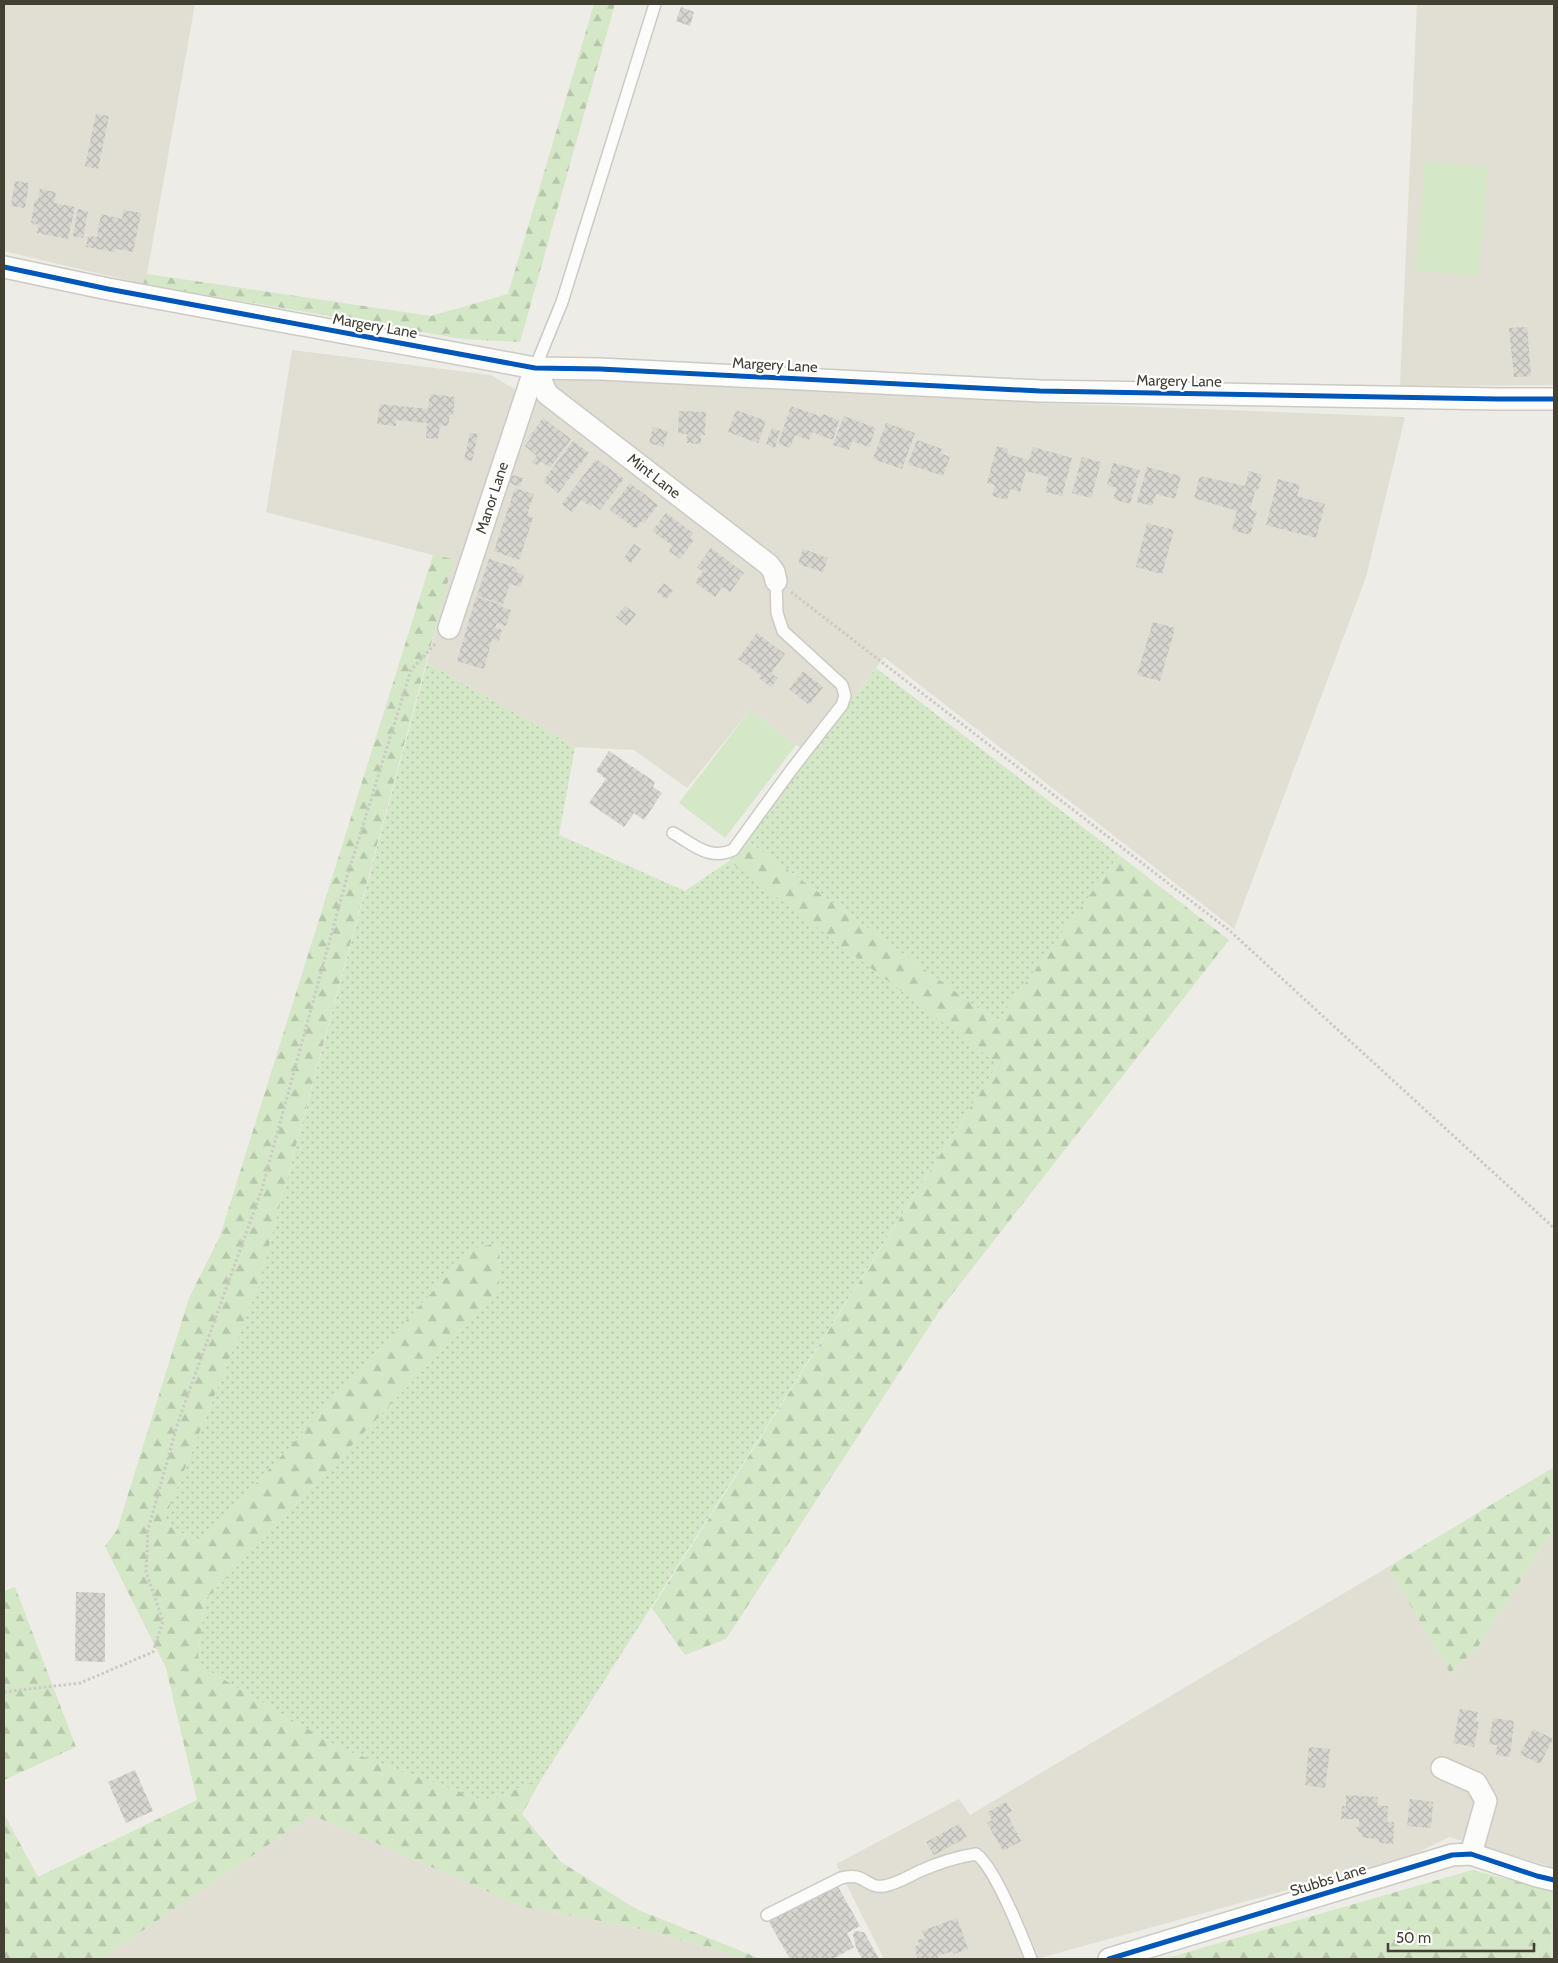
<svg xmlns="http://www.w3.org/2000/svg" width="1558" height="1963" font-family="Cabin,sans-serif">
<defs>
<pattern id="grass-dots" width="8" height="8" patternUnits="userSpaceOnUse" patternTransform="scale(1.25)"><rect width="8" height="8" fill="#d4e7c7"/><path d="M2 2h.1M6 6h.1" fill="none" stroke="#b7c7ab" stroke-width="1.8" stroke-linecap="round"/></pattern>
<pattern id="forest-firs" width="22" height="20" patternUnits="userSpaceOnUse" patternTransform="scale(1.25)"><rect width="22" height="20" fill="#d4e7c7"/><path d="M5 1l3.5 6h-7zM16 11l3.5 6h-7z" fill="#b7c7ab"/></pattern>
<pattern id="building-cross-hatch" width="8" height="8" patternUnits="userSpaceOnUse" patternTransform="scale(1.25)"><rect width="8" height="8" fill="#d6d5cf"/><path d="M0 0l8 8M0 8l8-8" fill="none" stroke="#b9b8b2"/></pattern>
</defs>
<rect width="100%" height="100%" fill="#edece6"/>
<g fill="#e1dfd3">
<polygon points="4,4 195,4 147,274 143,284 4,251"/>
<polygon points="1417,4 1554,4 1554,385 1400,386"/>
<polygon points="292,350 491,375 521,393 556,376 1042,403 1405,417 1366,577 1234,929 884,657 811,753 796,745 750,710 687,788 634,750 575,747 427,663 453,559 433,555 266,512"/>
<polygon points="1554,1529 1554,1959 1551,1959 1553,1891 1549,1866 1449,1837 1408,1857 1036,1959 884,1959 836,1864 959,1799 970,1815 1388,1567 1450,1673 1477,1648"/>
<polygon points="312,1815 523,1907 629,1926 750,1959 101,1959"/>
</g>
<g fill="url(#grass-dots)">
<polygon points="427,663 575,747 559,835 685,891 729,861 783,898 998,1064 542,1778 487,1802 342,1749 197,1664 205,1600 499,1290 500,1242 472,1249 201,1543 163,1523 257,1290"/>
<polygon points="876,668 1119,855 997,1022 745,839"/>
</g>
<g fill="url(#forest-firs)">
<polygon points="594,4 615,4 520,342 463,339 143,284 147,274 431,316 508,294"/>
<polygon points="433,555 454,559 257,1290 163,1523 201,1543 472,1249 500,1242 499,1290 205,1600 197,1664 342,1749 487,1802 542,1778 522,1814 561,1862 636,1909 761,1959 750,1959 629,1926 523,1907 312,1815 101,1959 4,1959 4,1814 38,1877 197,1800 166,1668 105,1546 117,1530 189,1298 220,1236"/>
<polygon points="745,839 997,1022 1119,855 1229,940 942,1307 726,1639 685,1655 652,1608 998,1064 729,861"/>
<polygon points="1554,1467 1554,1529 1477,1648 1450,1673 1388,1567"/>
<polygon points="15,1587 76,1747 4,1780 4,1591"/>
<polygon points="1472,1870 1553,1891 1551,1959 1164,1959"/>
</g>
<g fill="#d4e7c7">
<polygon points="1425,161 1488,167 1479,276 1416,270"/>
<polygon points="750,710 796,745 725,838 679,803"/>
</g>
<g fill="url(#building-cross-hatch)">
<polygon points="681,7 694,12 690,26 676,21"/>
<polygon points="96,114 109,116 98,169 85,166"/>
<polygon points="15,181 29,183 25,208 11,206"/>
<polygon points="40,189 56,192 54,203 75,207 68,239 37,233 39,225 31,223 35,199 38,200"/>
<polygon points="78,209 88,211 83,238 73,236"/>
<polygon points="124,210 141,213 133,252 116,249 115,252 86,247 88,236 97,237 101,214 122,219"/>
<polygon points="1527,327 1531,376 1514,377 1509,328"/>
<polygon points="430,394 455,397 453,415 450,415 448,426 440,425 438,439 426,438 427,423 396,420 396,426 377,424 380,404 428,409"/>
<polygon points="791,406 822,417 823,414 839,420 833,440 812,432 809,440 795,435 790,448 778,444"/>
<polygon points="736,410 766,421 758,443 728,432"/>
<polygon points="679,411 706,412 705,435 701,435 701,444 687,443 687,434 678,433"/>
<polygon points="844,416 876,428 869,447 852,441 849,450 833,445"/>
<polygon points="543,418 571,439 550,468 541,461 538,466 532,462 537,456 525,446 531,438 530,436"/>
<polygon points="886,423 915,433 902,469 873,459"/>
<polygon points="653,427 668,431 663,447 649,443"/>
<polygon points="772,428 780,431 775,448 766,444"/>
<polygon points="470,433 478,434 472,461 464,459"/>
<polygon points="917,440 942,449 940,453 950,457 943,476 908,464"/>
<polygon points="573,441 589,453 558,493 543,481"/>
<polygon points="997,446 1008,449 1007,454 1029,460 1033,447 1072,458 1062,496 1045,492 1049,477 1026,471 1020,492 1010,489 1007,500 992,496 995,485 987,483"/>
<polygon points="1082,457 1101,462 1091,498 1072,493"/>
<polygon points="596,459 624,479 600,510 592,504 590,506 581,500 572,512 562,504"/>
<polygon points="1113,463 1140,470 1130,504 1113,499 1117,488 1107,485"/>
<polygon points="1147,467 1181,476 1175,499 1156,494 1152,506 1137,502"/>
<polygon points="1249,471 1262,475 1258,490 1256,489 1250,509 1257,511 1250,535 1232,530 1237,511 1194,498 1200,476 1245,486"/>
<polygon points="509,474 523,478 520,487 506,482"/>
<polygon points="1278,479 1300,485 1297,496 1325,504 1316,538 1266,525"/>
<polygon points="630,483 658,505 644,523 642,521 636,529 610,510"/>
<polygon points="515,488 534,494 527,515 533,518 519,560 494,551"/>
<polygon points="666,513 693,533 690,538 694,540 680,559 669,551 673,546 652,531"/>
<polygon points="1147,523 1174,530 1162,574 1136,567"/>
<polygon points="634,544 641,549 631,563 624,558"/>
<polygon points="711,548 744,573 730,592 722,587 715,597 695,582 703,572 697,567"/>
<polygon points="803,549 828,558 823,572 798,564"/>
<polygon points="489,559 517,568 516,572 524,575 520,587 510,584 503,604 477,596"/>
<polygon points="664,583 673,591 666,599 657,592"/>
<polygon points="476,597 502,605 502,607 511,610 506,626 497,623 495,628 502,630 499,641 492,639 484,669 457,661"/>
<polygon points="625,606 636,614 627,626 616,617"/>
<polygon points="1153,622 1175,628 1160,681 1137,675"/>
<polygon points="757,633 785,654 771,673 778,678 771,687 759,678 761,675 738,659"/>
<polygon points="803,671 823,687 809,705 789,689"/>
<polygon points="609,751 655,782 653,787 662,793 644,820 634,813 624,827 589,803 606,779 596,771"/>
<polygon points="76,1592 105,1593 105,1662 75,1661"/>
<polygon points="1460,1709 1478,1712 1476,1721 1479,1722 1474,1747 1453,1743"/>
<polygon points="1493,1718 1514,1721 1510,1757 1496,1755 1497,1745 1489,1744"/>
<polygon points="1533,1729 1553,1739 1540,1764 1520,1754"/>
<polygon points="1309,1747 1330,1749 1325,1788 1305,1785"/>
<polygon points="135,1770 153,1811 126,1823 108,1782"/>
<polygon points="1346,1795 1378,1797 1377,1806 1388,1806 1387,1822 1394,1822 1393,1844 1379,1843 1379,1839 1364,1838 1356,1828 1359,1826 1359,1819 1341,1819 1342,1806 1346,1806"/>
<polygon points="1410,1799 1433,1802 1431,1828 1407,1826"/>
<polygon points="1006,1802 1012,1811 1007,1814 1021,1841 1003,1851 987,1823 992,1820 988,1812"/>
<polygon points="959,1824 967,1837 934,1855 926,1842"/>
<polygon points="836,1883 860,1926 847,1933 854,1947 833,1959 790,1959 769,1922"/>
<polygon points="957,1918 968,1949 954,1954 952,1951 938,1956 939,1959 918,1959 914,1947 919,1945 918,1940 925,1938 922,1931"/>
<polygon points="855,1931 864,1932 879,1959 862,1959 856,1947 853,1935"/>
</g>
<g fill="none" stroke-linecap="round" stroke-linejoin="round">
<g stroke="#cbcac4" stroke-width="14">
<g id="service">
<polyline points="535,368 562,302 655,4"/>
<path d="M673 833C693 844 709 861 733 850L792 769 842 705 845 696 842 685 783 631 777 613 776 581"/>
<path d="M767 1915 841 1878C865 1871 866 1889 884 1886 897 1884 909 1876 920 1871 938 1863 957 1857 976 1854 994 1866 1022 1936 1031 1959"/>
</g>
</g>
<g stroke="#cbcac4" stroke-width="24">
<g id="minor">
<polyline points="4,267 108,289 535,368 600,369 1040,391 1498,399 1554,399"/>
<polyline points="535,368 547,394 769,565 774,572 776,581"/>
<polyline points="449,628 535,368"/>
<polyline points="1442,1768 1476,1783 1486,1801 1471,1854"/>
<polyline points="1109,1959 1452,1855 1471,1854 1537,1876 1554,1880"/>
</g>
</g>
<g stroke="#cbcbc6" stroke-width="3" stroke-dasharray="2.5 2.5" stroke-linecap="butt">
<polyline points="791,592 1230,931 1554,1228"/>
<polyline points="4,1692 80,1683 153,1652 163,1621 146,1572 148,1530 178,1422 262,1189 347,877 411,670 436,643"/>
</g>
<use href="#service" stroke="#fcfcfb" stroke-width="11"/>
<use href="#minor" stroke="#fcfcfb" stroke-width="21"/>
<g stroke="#fff" stroke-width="8">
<g id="cycleway">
<polyline points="4,267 108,289 535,368 600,369 1040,391 1498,399 1554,399"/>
<polyline points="1109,1959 1452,1855 1471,1854 1537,1876 1554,1880"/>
</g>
</g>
<use href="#cycleway" stroke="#0057b8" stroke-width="5"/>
</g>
<g text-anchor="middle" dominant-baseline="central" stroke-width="4.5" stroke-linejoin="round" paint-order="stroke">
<g font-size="15" fill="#423f33" stroke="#fff">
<text transform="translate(375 326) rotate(10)">Margery Lane</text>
<text transform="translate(775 365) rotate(3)">Margery Lane</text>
<text transform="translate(1179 381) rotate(1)">Margery Lane</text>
<text transform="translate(654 476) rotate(38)">Mint Lane</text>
<text transform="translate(492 498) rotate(-72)">Manor Lane</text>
<text transform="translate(1328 1880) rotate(-17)">Stubbs Lane</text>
</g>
</g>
<rect width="1558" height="1963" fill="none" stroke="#423f33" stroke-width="10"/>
<path d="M1388 1943v8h146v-8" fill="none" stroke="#423f33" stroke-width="2.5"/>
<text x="1396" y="1943" font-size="15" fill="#423f33" stroke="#ffffff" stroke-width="4" paint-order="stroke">50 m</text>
</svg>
